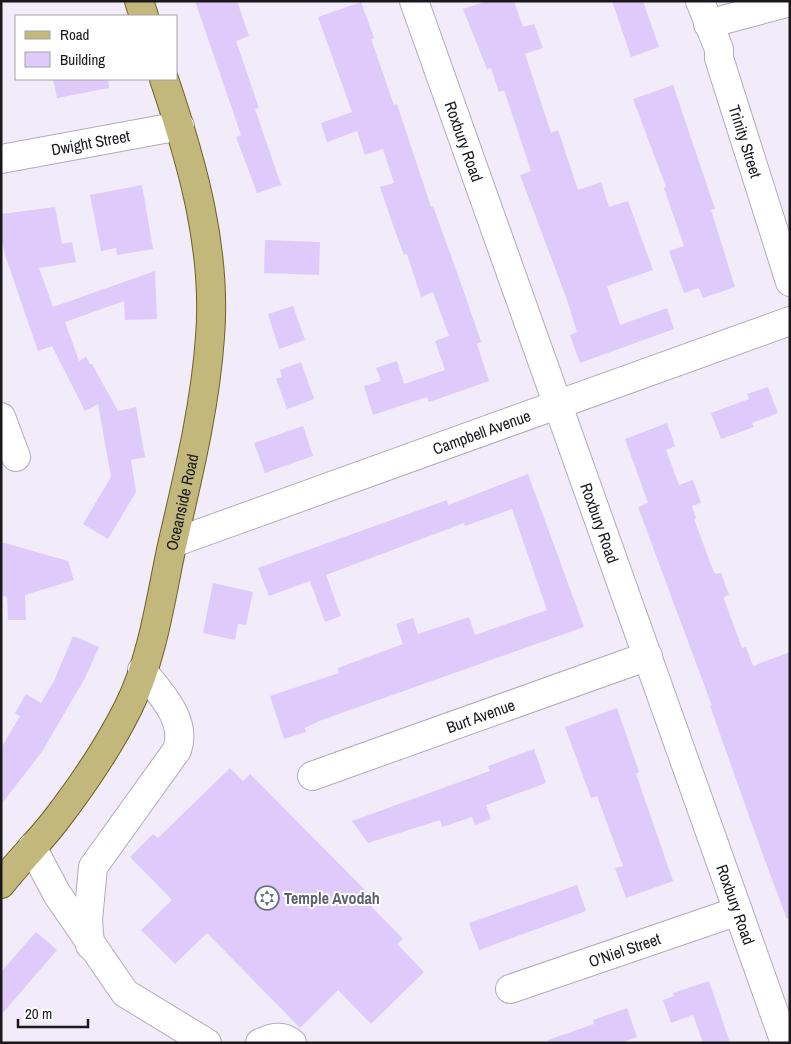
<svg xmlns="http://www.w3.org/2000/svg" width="791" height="1044" font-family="'Archivo Narrow',sans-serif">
<rect width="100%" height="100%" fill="#f1ebfa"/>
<g fill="#decbfb">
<polygon points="195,1 237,1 249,36 236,41 259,108 255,109 281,185 257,193 236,137 241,135"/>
<polygon points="487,1 514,1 523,27 534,24 543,48 525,54 551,133 558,130 578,190 601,182 609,207 628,201 653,270 607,286 620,325 667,308 674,329 580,363 570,335 577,332 566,297 520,175 531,171 504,90 499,92 491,68 487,69 463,9"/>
<polygon points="612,1 643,1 659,47 631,57"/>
<polygon points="361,2 374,38 371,39 394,105 397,104 431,207 433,206 464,292 481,342 477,344 489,381 429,402 427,397 373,415 364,386 381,381 376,368 397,361 404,384 445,370 435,341 449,336 433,292 421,297 407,254 404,255 394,228 380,187 394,183 383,149 365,155 357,131 327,142 321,123 352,112 318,17"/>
<polygon points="53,79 108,79 109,88 57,98"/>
<polygon points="673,85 715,209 711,210 735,287 703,298 699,288 684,293 669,251 684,246 664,188 666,187 633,99"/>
<polygon points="142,185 153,249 117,255 116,248 101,251 90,195"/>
<polygon points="55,207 62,244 72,242 76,262 39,268 53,307 155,271 157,319 125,320 124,301 65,322 79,361 86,357 90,364 92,364 118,411 136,407 145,457 131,460 136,492 108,539 83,524 111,477 98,404 85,411 52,346 38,351 5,255 1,235 1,214"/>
<polygon points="265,240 320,242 319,275 264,273"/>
<polygon points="293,306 305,340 279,349 268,314"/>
<polygon points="301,362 314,399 287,409 276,379 282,377 280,370"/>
<polygon points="768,387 778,413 752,423 754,427 721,439 711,413 749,399 747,394"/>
<polygon points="667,423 675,446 666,450 679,485 693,480 701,503 692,506 696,518 694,519 713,570 716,574 721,573 729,595 724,597 724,599 742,648 746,647 753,666 790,652 790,919 787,919 764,858 710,706 712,706 638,507 648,503 625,439"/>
<polygon points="303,426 313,456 265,473 254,443"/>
<polygon points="528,474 584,627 319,721 305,728 306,732 284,739 270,696 339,673 338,668 403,644 396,624 413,618 418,634 469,617 475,635 547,610 512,509 465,526 464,523 326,575 341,616 325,622 310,581 269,596 258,568 447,500 448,505"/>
<polygon points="1,542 68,561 74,580 25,595 26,620 8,620 7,597 1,595"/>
<polygon points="213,583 253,592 246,625 238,624 235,640 203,633"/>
<polygon points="73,636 99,647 85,678 43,750 1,805 1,748 20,716 15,713 26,694 41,703 54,681"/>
<polygon points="617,708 639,772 636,774 673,881 626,898 615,868 623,866 597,796 591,798 565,727"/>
<polygon points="534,749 546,783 486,805 491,819 475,825 472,817 442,827 440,820 368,843 352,821 490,771 488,766"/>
<polygon points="230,768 243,781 250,774 367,892 362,897 403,939 397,944 424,972 371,1024 338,990 300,1028 207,933 175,964 141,930 172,900 130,857 153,834 158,838"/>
<polygon points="577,885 586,911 479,950 469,923"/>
<polygon points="36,932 57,950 1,1015 1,972"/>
<polygon points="709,981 730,1043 703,1043 693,1015 671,1023 663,1000 674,996 673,993"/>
<polygon points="627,1008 637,1037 620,1043 548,1043 548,1040 594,1024 593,1020"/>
</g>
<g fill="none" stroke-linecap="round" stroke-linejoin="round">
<g stroke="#b1abba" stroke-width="30">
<g id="minor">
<path id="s1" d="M414 1 785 1043"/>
<path id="s2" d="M700 1 719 49V58L790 282"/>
<polyline points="708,24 790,2"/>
<path id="s3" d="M1 159 180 126"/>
<polyline points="1,417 16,457"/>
<path id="s4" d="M173 543 790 321"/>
<path id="s5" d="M312 776 648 656"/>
<polyline points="32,847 57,894 125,993 207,1043"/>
<path d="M90 945 88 920 93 867 177 750C188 720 159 692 142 670"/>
<path id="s6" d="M510 989 738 911"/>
<path d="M260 1043C271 1038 282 1034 292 1043"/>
</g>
</g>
<g stroke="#6e6122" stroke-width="30">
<g id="major">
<polyline points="139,1 144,16"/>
<path id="s7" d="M1 884C18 862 38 843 55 821 82 786 108 748 128 708 152 660 160 603 171 550 187 480 205 409 210 337 217 249 192 162 164 79"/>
</g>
</g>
<use href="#minor" stroke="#fff" stroke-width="28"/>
<use href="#major" stroke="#c3b87c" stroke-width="28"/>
</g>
<defs>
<g id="synagogue-ring" transform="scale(1.25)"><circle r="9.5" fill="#fff" stroke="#6b7280" stroke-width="1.5"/><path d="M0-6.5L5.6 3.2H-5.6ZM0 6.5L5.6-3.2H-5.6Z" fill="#6b7280"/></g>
</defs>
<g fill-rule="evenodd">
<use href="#synagogue-ring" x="267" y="898"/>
</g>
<g text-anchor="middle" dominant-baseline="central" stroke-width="4" stroke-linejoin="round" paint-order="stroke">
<g font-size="16" fill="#1a181d" stroke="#fff">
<text stroke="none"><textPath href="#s1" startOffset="149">Roxbury Road</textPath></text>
<text stroke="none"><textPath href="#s2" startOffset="148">Trinity Street</textPath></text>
<text stroke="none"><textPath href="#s3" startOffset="91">Dwight Street</textPath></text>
<text stroke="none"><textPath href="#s4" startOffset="328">Campbell Avenue</textPath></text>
<text stroke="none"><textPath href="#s7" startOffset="431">Oceanside Road</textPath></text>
<text stroke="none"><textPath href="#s1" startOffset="554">Roxbury Road</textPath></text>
<text stroke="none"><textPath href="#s5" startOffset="179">Burt Avenue</textPath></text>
<text stroke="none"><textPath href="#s1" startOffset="959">Roxbury Road</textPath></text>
<text stroke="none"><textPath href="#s6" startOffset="121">O'Niel Street</textPath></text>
</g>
<g font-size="16" font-weight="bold" fill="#5b616d" stroke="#fff" text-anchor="start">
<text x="284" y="898">Temple Avodah</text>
</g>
</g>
<rect width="791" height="1044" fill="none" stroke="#1a181d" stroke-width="5"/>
<rect x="15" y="15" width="162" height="65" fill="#ffffff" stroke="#a3a3a5"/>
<rect x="25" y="31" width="25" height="8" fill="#c3b87c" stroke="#a3a3a5"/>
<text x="60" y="40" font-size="15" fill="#1a181d">Road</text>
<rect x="25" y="52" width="25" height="15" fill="#decbfb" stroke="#a3a3a5"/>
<text x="60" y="65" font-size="15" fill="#1a181d">Building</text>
<path d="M18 1019v8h70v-8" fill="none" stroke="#1a181d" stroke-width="2.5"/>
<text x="25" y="1019" font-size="15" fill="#1a181d" stroke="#ffffff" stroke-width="4" paint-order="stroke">20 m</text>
</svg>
